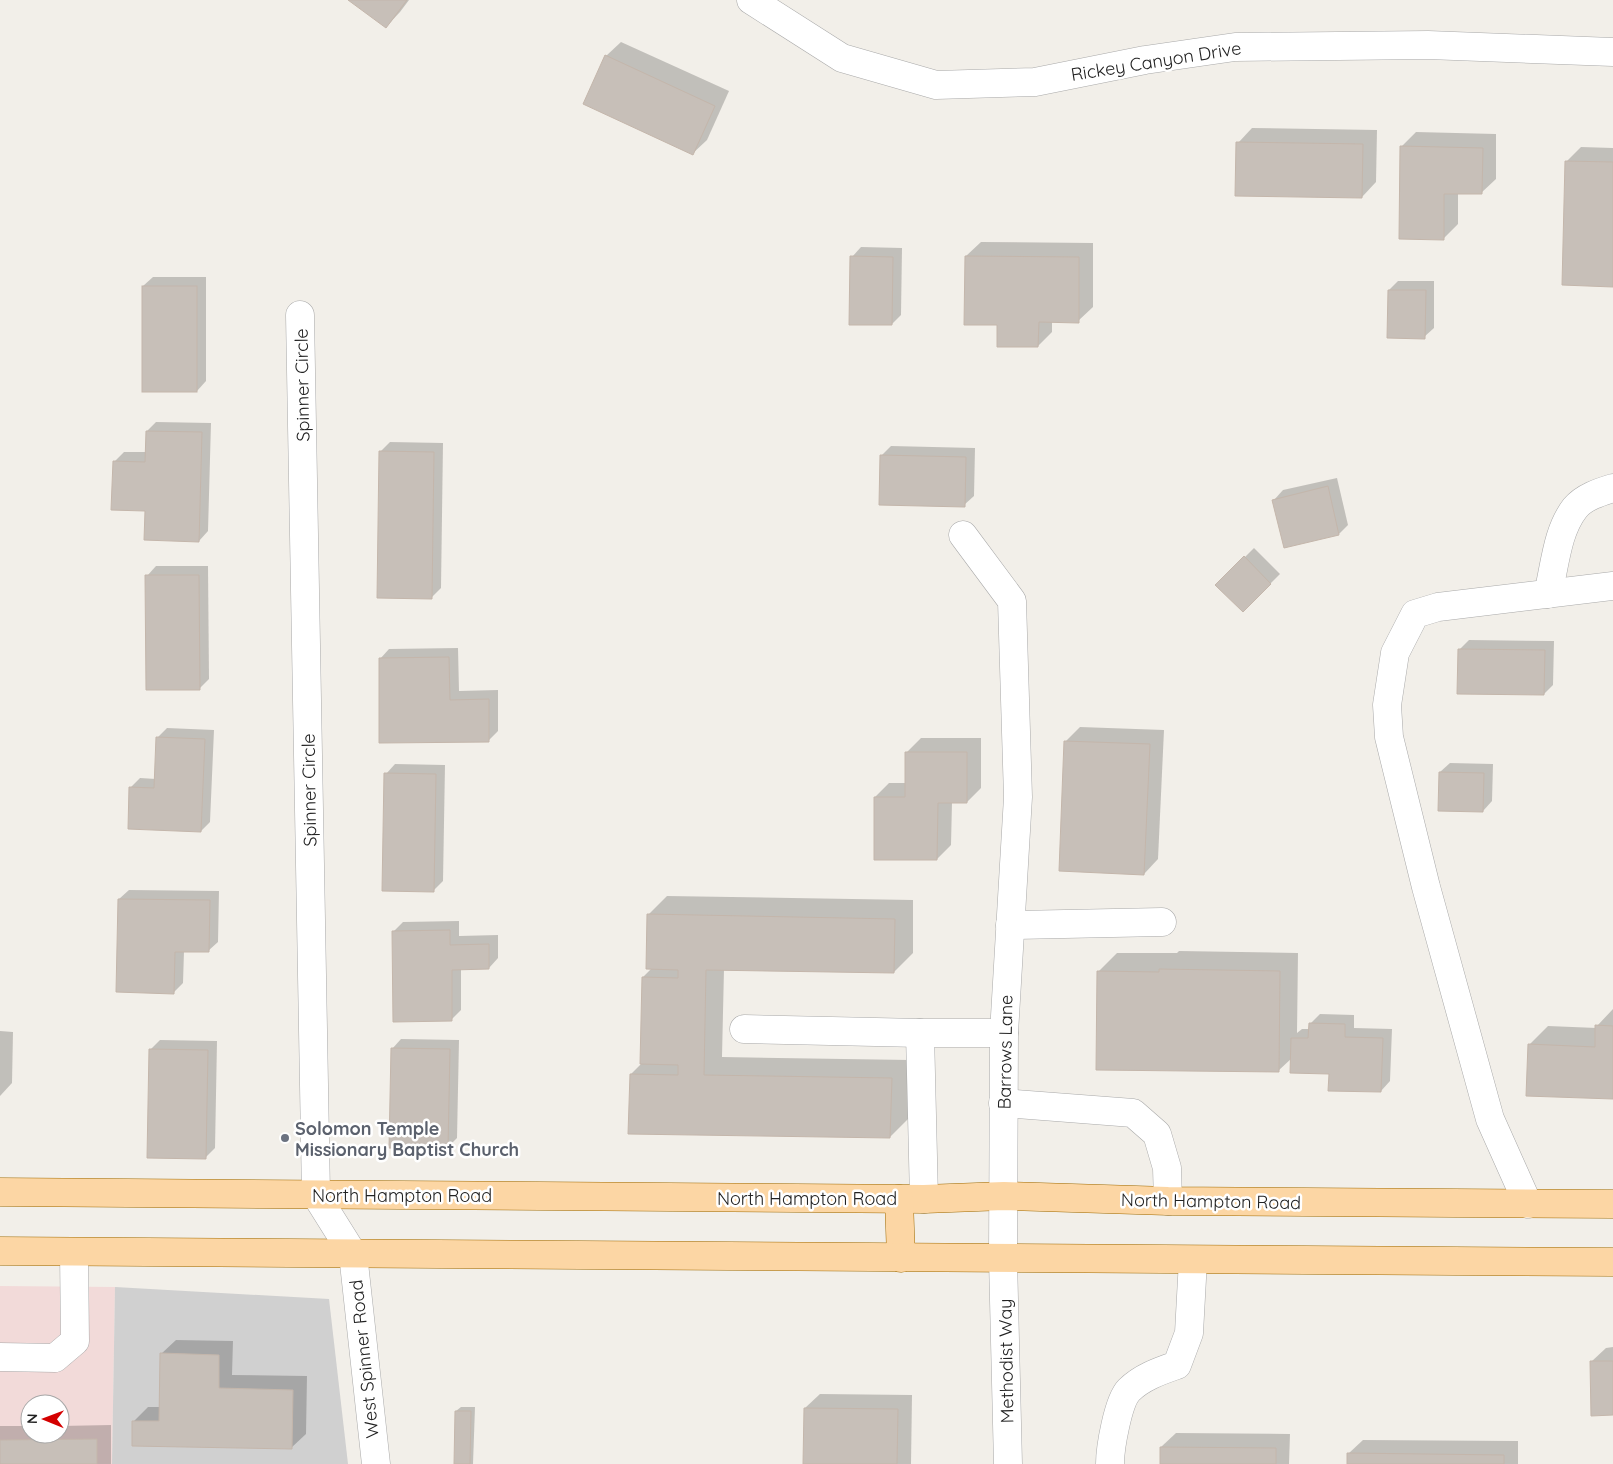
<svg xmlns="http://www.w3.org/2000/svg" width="1613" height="1464" font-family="Quicksand,sans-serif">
<rect width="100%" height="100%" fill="#f2efe9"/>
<path fill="#f2dad9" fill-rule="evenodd" d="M0 1286 115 1287 112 1464H0ZM30 1404H60V1434H30Z"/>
<polygon fill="#d0d0d0" points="115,1287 329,1299 348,1464 112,1464"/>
<g fill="#0003">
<polygon points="350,0 409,0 400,12 386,27"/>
<polygon points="621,42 729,91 707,140 692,154 606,56"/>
<polygon points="1252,128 1377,130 1376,182 1362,197 1238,143"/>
<polygon points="1416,132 1496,134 1496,179 1481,193 1458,193 1458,224 1443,239 1401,147"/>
<polygon points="1581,147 1613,148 1613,286 1567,161"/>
<polygon points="981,242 1093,243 1093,307 1078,321 1052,321 1052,332 1038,346 999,324 966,256"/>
<polygon points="861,247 902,248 901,315 892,324 852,257"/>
<polygon points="153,277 206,277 206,381 197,391 143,286"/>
<polygon points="1398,281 1434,281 1434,328 1424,337 1389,290"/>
<polygon points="156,422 211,423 208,531 199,541 146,510 114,462 124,452 146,452 147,431"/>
<polygon points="390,442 443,443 441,588 431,598 380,452"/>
<polygon points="891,446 975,448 974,496 964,505 881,456"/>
<polygon points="1337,478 1348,525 1339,534 1274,500 1283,490"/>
<polygon points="1254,548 1280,574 1243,611 1217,585"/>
<polygon points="156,566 208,566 209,679 199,689 147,576"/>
<polygon points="1469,640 1554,641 1553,685 1544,694 1460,649"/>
<polygon points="458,648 459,691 498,690 498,731 489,740 380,659 389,649"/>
<polygon points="1080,727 1164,730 1158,859 1144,874 1066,741"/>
<polygon points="167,728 214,730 210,822 201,831 131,787 140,778 156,779 158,737"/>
<polygon points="921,738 981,738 981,788 967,802 952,802 951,845 937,859 875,797 889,783 906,783 907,752"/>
<polygon points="1450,763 1493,764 1492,801 1483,811 1440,772"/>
<polygon points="395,764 445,765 443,881 433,891 386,774"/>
<polygon points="129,890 219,891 218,942 208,951 184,951 183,983 174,992 119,899"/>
<polygon points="667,896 913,900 913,953 894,972 724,969 722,1057 910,1060 909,1118 890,1137 631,1074 641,1064 643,977 652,968 648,915"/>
<polygon points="459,921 459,936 498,935 498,958 489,968 461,968 461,1010 451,1020 393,932 403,922"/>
<polygon points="1179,951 1298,953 1297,1033 1302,1029 1310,1029 1310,1024 1320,1014 1354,1015 1354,1028 1392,1029 1390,1081 1381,1091 1292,1058 1278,1071 1098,972 1117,953 1177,953"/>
<polygon points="1613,1009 1613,1098 1529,1045 1548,1026 1597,1028 1597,1026"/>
<polygon points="0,1031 13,1032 12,1083 0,1096"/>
<polygon points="401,1039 459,1040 457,1138 447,1148 392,1049"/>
<polygon points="160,1040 217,1041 215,1148 205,1158 150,1050"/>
<polygon points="176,1340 233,1341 232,1375 307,1376 306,1434 291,1448 134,1421 148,1407 160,1407 161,1354"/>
<polygon points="1613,1347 1613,1414 1591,1362 1606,1348"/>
<polygon points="820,1394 912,1395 911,1464 804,1464 805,1408"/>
<polygon points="461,1407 475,1407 473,1464 455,1464 456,1411"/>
<polygon points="111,1425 111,1464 0,1464 0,1426 30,1426 30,1434 60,1434 60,1426"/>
<polygon points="1176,1433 1290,1434 1289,1464 1161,1464 1161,1447"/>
<polygon points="1363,1440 1518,1441 1518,1464 1348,1464 1348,1454"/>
</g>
<g fill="#c7bfb8" stroke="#c4b6ab">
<polygon points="348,0 407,0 386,28"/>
<polygon points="605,55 715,106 693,155 583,104"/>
<polygon points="1236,142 1363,144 1362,198 1235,196"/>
<polygon points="1400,146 1483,148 1482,194 1444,194 1444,240 1399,239"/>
<polygon points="1565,161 1613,162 1613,287 1562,285"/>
<polygon points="850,256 893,257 892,325 849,325"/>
<polygon points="965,256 1079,257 1079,323 1039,322 1038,347 997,347 997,325 964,325"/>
<rect x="142" y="286" width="55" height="106"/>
<polygon points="1388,290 1426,290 1425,339 1387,338"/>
<polygon points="146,431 202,432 199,542 144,540 145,511 111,510 113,461 145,462"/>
<polygon points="379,451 434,452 432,599 377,598"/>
<polygon points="880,455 966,457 965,507 879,505"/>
<polygon points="1328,486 1339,535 1284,548 1272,500"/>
<polygon points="1244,556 1271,584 1243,612 1215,585"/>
<polygon points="145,575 199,575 200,690 146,690"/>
<polygon points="1458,649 1545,650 1544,695 1457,694"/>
<polygon points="449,657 450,700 489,699 489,742 379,743 379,658"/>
<polygon points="156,737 205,739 201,832 128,829 129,787 154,788"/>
<polygon points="1064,741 1150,744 1144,875 1059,871"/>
<polygon points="905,752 967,752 967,803 938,803 937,860 874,860 874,797 905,797"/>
<polygon points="1439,772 1484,773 1483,812 1438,811"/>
<polygon points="384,773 436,774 434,892 382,891"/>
<polygon points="118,899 210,900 209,952 175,952 174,994 116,992"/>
<polygon points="647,914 895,919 894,973 706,970 704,1075 892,1078 890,1138 628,1134 630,1074 678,1075 678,1065 640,1064 642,977 678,978 678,970 646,969"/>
<polygon points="450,930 450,945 489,944 489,969 452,970 452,1021 393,1022 392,931"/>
<polygon points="1159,969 1280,971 1279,1072 1096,1070 1097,971 1159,972"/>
<polygon points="1309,1023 1345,1024 1345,1037 1383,1038 1381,1092 1328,1091 1329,1074 1290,1073 1291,1038 1308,1038"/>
<polygon points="1595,1025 1613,1026 1613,1099 1526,1096 1528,1044 1595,1047"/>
<polygon points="391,1048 450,1049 448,1149 389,1148"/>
<polygon points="149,1049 208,1050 206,1159 147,1158"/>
<polygon points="160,1353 219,1355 219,1388 293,1390 292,1449 132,1446 132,1421 159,1421"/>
<polygon points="1590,1361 1613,1361 1613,1415 1591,1416"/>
<polygon points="804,1408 898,1409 897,1464 803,1464"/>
<polygon points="455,1411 471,1411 470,1464 454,1464"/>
<polygon points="97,1439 97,1464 0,1464 0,1440"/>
<polygon points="1160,1447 1276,1448 1276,1464 1160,1464"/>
<polygon points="1347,1453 1504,1455 1504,1464 1347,1464"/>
</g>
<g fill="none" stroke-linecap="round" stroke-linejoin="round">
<g stroke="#a9a9a9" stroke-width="29">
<g id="minor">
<polyline points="751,0 842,58 936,85 1035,82 1145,60 1235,47 1428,45 1613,52"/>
<polyline points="300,315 316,1195 353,1254 376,1464"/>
<polyline points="963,535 1012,601 1018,797 1004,1033 1003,1259 1008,1464"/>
<path d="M1548 594C1555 565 1557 531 1575 508 1584 497 1600 492 1613 488"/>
<polyline points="1010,925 1162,922"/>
<polyline points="744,1029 920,1033 1004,1033"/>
<polyline points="920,1033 924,1199"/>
<polyline points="1003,1103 1133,1113 1157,1134 1167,1168 1168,1201"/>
<polyline points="1528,1204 1490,1119 1426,887 1389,737 1387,705 1395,653 1415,614 1438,607 1613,586"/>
<polyline points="0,1357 55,1358 75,1341 74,1252"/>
<path d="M1110 1464C1110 1448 1118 1401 1129 1390 1142 1377 1160 1371 1177 1365L1189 1333 1193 1260"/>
</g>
</g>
<g stroke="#a06b00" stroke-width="29">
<g id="major">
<polyline points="0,1192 924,1199 1004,1196 1168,1201 1613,1204"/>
<polyline points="899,1199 901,1258"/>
<polyline points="0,1251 1613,1262"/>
</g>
</g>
<use href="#minor" stroke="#fff" stroke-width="28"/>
<use href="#major" stroke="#fcd6a4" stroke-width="28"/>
</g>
<circle fill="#6b7280" stroke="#fff" stroke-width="2" cx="285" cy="1138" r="5"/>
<g text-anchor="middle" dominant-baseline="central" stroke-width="5" stroke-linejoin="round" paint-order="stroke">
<g font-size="18" fill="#222" stroke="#fff">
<text transform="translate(1156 61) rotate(-9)">Rickey Canyon Drive</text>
<text transform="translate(302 385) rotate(-91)">Spinner Circle</text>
<text transform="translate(309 790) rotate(-91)">Spinner Circle</text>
<text transform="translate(1005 1052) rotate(-89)">Barrows Lane</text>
<text x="402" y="1195">North Hampton Road</text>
<text x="807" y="1198">North Hampton Road</text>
<text transform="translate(1211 1201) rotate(1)">North Hampton Road</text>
<text transform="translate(364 1359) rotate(-96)">West Spinner Road</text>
<text transform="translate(1006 1361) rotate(-91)">Methodist Way</text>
</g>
<g font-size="18" font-weight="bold" fill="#5b616d" stroke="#fff" text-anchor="start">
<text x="295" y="1128">Solomon Temple<tspan x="295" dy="21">Missionary Baptist Church</tspan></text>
</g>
</g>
<g transform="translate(45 1419) rotate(271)"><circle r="24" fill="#ffffff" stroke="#a7a7a7"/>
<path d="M0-4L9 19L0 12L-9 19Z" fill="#d40000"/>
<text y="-8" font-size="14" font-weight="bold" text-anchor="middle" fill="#222222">N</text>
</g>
</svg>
